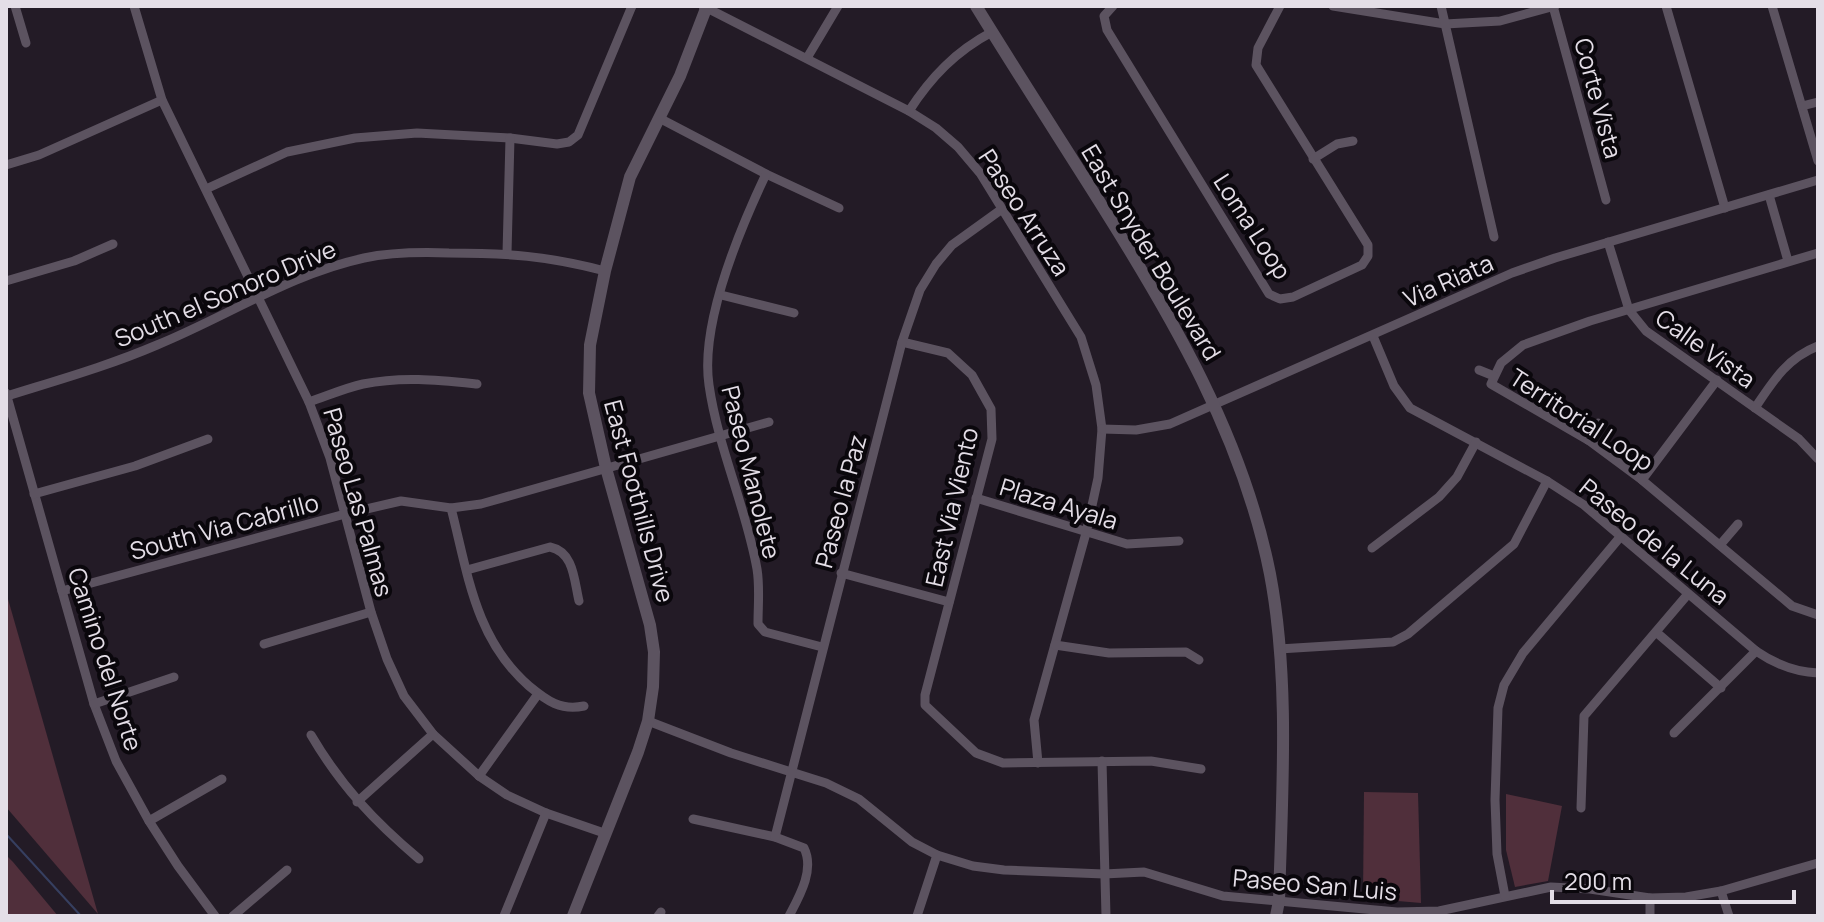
<svg xmlns="http://www.w3.org/2000/svg" width="1824" height="922" font-family="Manrope,sans-serif">
<rect width="100%" height="100%" fill="#231b26"/>
<g fill="#502f3b">
<polygon points="6,592 98,914 6,807"/>
<polygon points="1364,792 1418,793 1421,903 1363,898"/>
<polygon points="1506,794 1562,806 1548,881 1515,887 1506,850"/>
<polygon points="6,855 13,862 58,916 6,916"/>
</g>
<g fill="none" stroke-linecap="round" stroke-linejoin="round">
<polyline stroke="#363f60" stroke-width="2" points="6,834 81,916"/>
<g stroke="#5c5360" stroke-width="9">
<polyline points="15,6 26,43"/>
<polyline points="134,6 162,100 309,402 330,458 371,612 387,659 404,696 433,734 479,776 507,795 546,813 604,833"/>
<polyline points="703,6 909,111 936,128 958,147 980,173 1081,337 1096,385 1102,429 1098,478 1086,533 1034,720 1038,763"/>
<polyline points="1113,6 1104,16 1107,30 1269,294 1280,299 1293,297 1362,265 1368,256 1368,245 1256,65 1258,48 1280,6"/>
<polyline points="1333,6 1445,24 1500,21 1555,6"/>
<polyline points="1441,6 1494,237"/>
<polyline points="1553,6 1606,200"/>
<polyline points="1666,6 1725,208"/>
<polyline points="1772,6 1818,161"/>
<polyline points="807,58 838,6"/>
<polyline points="1802,106 1818,102"/>
<path d="M909 111C931 77 956 51 992 32"/>
<polyline points="661,119 766,174 839,208"/>
<polyline points="1313,159 1337,144 1353,141"/>
<polyline points="6,165 39,155 162,100"/>
<path d="M766 174C740 229 700 324 709 385 718 448 746 507 757 569 760 587 758 605 758 624L765 632 822 647"/>
<polyline points="206,189 287,152 355,138 417,133 510,138 557,144 569,142 578,135 632,6"/>
<polyline points="1769,195 1788,261"/>
<polyline points="1608,242 1629,310 1646,331 1799,439 1818,459"/>
<polyline points="507,253 510,138"/>
<polyline points="1818,253 1590,321 1523,345 1501,363 1491,384 1588,440 1642,480 1792,606 1818,615"/>
<polyline points="6,281 74,261 113,244"/>
<polyline points="721,295 794,313"/>
<path d="M1373 336 1394 386 1410 408 1547 481 1584 505 1756 651C1775 664 1794 672 1818 673"/>
<polyline points="902,342 948,353 972,375 991,409 992,439 925,695 925,705 976,753 1003,763 1151,761 1201,769"/>
<polyline points="1479,370 1494,376"/>
<polyline points="6,393 94,704 116,761 149,821 178,866 215,916"/>
<path d="M7 396C58 380 108 366 157 345 226 317 290 274 364 258 392 252 421 252 449 253 507 253 548 256 605 271"/>
<path d="M309 402C327 396 345 388 363 384 402 376 438 380 477 384"/>
<path d="M1755 408C1773 381 1787 358 1818 346"/>
<polyline points="1102,429 1136,430 1170,424 1512,273 1555,258 1818,180"/>
<polyline points="1588,440 1598,423"/>
<polyline points="1642,480 1717,380"/>
<polyline points="34,494 135,466 208,439"/>
<polyline points="976,498 1127,544 1179,541"/>
<path d="M451 508C468 574 475 639 529 686 547 701 561 711 584 706"/>
<polyline points="1720,545 1738,524"/>
<polyline points="1372,548 1439,497 1457,477 1476,442"/>
<path d="M467 570 550 547C574 552 574 580 579 601"/>
<polyline points="841,573 949,602"/>
<polyline points="62,591 345,514 401,501 451,508 481,504 769,422"/>
<polyline points="1656,632 1721,688"/>
<polyline points="264,644 371,612"/>
<polyline points="1055,645 1109,653 1186,652 1199,660"/>
<polyline points="1279,649 1393,642 1408,634 1514,544 1547,481"/>
<polyline points="94,704 174,677"/>
<polyline points="648,721 731,753 826,783 859,799 912,842 937,855 973,866 1004,870 1104,874 1144,872 1223,896 1397,912 1439,911 1551,887 1590,889 1650,898 1686,897 1721,891 1818,863"/>
<polyline points="1674,733 1756,651"/>
<path d="M311 735C341 786 374 821 419 859"/>
<polyline points="1102,761 1106,916"/>
<polyline points="479,776 538,694"/>
<polyline points="357,802 433,734"/>
<polyline points="1581,808 1584,716 1688,594"/>
<path d="M693 819 775 837 804 848C815 870 799 897 789 916"/>
<polyline points="149,821 222,779"/>
<polyline points="775,837 902,342 920,290 936,264 952,245 1002,209"/>
<polyline points="1721,891 1729,916"/>
<polyline points="1505,896 1497,854 1495,800 1498,708 1504,685 1523,653 1621,536"/>
<polyline points="1650,898 1650,916"/>
<polyline points="233,916 287,870"/>
<polyline points="504,916 546,813"/>
<polyline points="658,916 661,912"/>
<polyline points="917,916 937,855"/>
</g>
<g stroke="#5c5360" stroke-width="12">
<path d="M976 6C1016 71 1058 136 1099 201 1172 317 1243 437 1270 574 1290 679 1282 794 1279 901L1276 916"/>
<polyline points="573,916 638,752 648,721 653,687 654,652 650,625 606,468 589,393 590,345 605,271 630,177 680,76 707,6"/>
</g>
</g>
<g text-anchor="middle" dominant-baseline="central" stroke-width="8" stroke-linejoin="round" paint-order="stroke">
<g font-size="24" fill="#e4dee7" stroke="#0a070c">
<text transform="translate(1599 98) rotate(75)">Corte Vista</text>
<text transform="translate(1025 212) rotate(57)">Paseo Arruza</text>
<text transform="translate(1253 226) rotate(57)">Loma Loop</text>
<text transform="translate(1152 252) rotate(59)">East Snyder Boulevard</text>
<text transform="translate(1448 280) rotate(-24)">Via Riata</text>
<text transform="translate(225 293) rotate(-23)">South el Sonoro Drive</text>
<text transform="translate(1706 348) rotate(36)">Calle Vista</text>
<text transform="translate(1582 419) rotate(33)">Territorial Loop</text>
<text transform="translate(752 472) rotate(76)">Paseo Manolete</text>
<text transform="translate(640 501) rotate(75)">East Foothills Drive</text>
<text transform="translate(840 501) rotate(-75)">Paseo la Paz</text>
<text transform="translate(359 502) rotate(74)">Paseo Las Palmas</text>
<text transform="translate(1059 503) rotate(17)">Plaza Ayala</text>
<text transform="translate(951 507) rotate(-77)">East Via Viento</text>
<text transform="translate(224 526) rotate(-15)">South Via Cabrillo</text>
<text transform="translate(1655 541) rotate(39)">Paseo de la Luna</text>
<text transform="translate(106 659) rotate(72)">Camino del Norte</text>
<text transform="translate(1315 884) rotate(5)">Paseo San Luis</text>
</g>
</g>
<rect width="1824" height="922" fill="none" stroke="#e4dee7" stroke-width="16"/>
<path d="M1552 890v12h242v-12" fill="none" stroke="#e4dee7" stroke-width="4"/>
<text x="1564" y="890" font-size="24" fill="#e4dee7" stroke="#0a070c" stroke-width="6" paint-order="stroke">200 m</text>
</svg>
